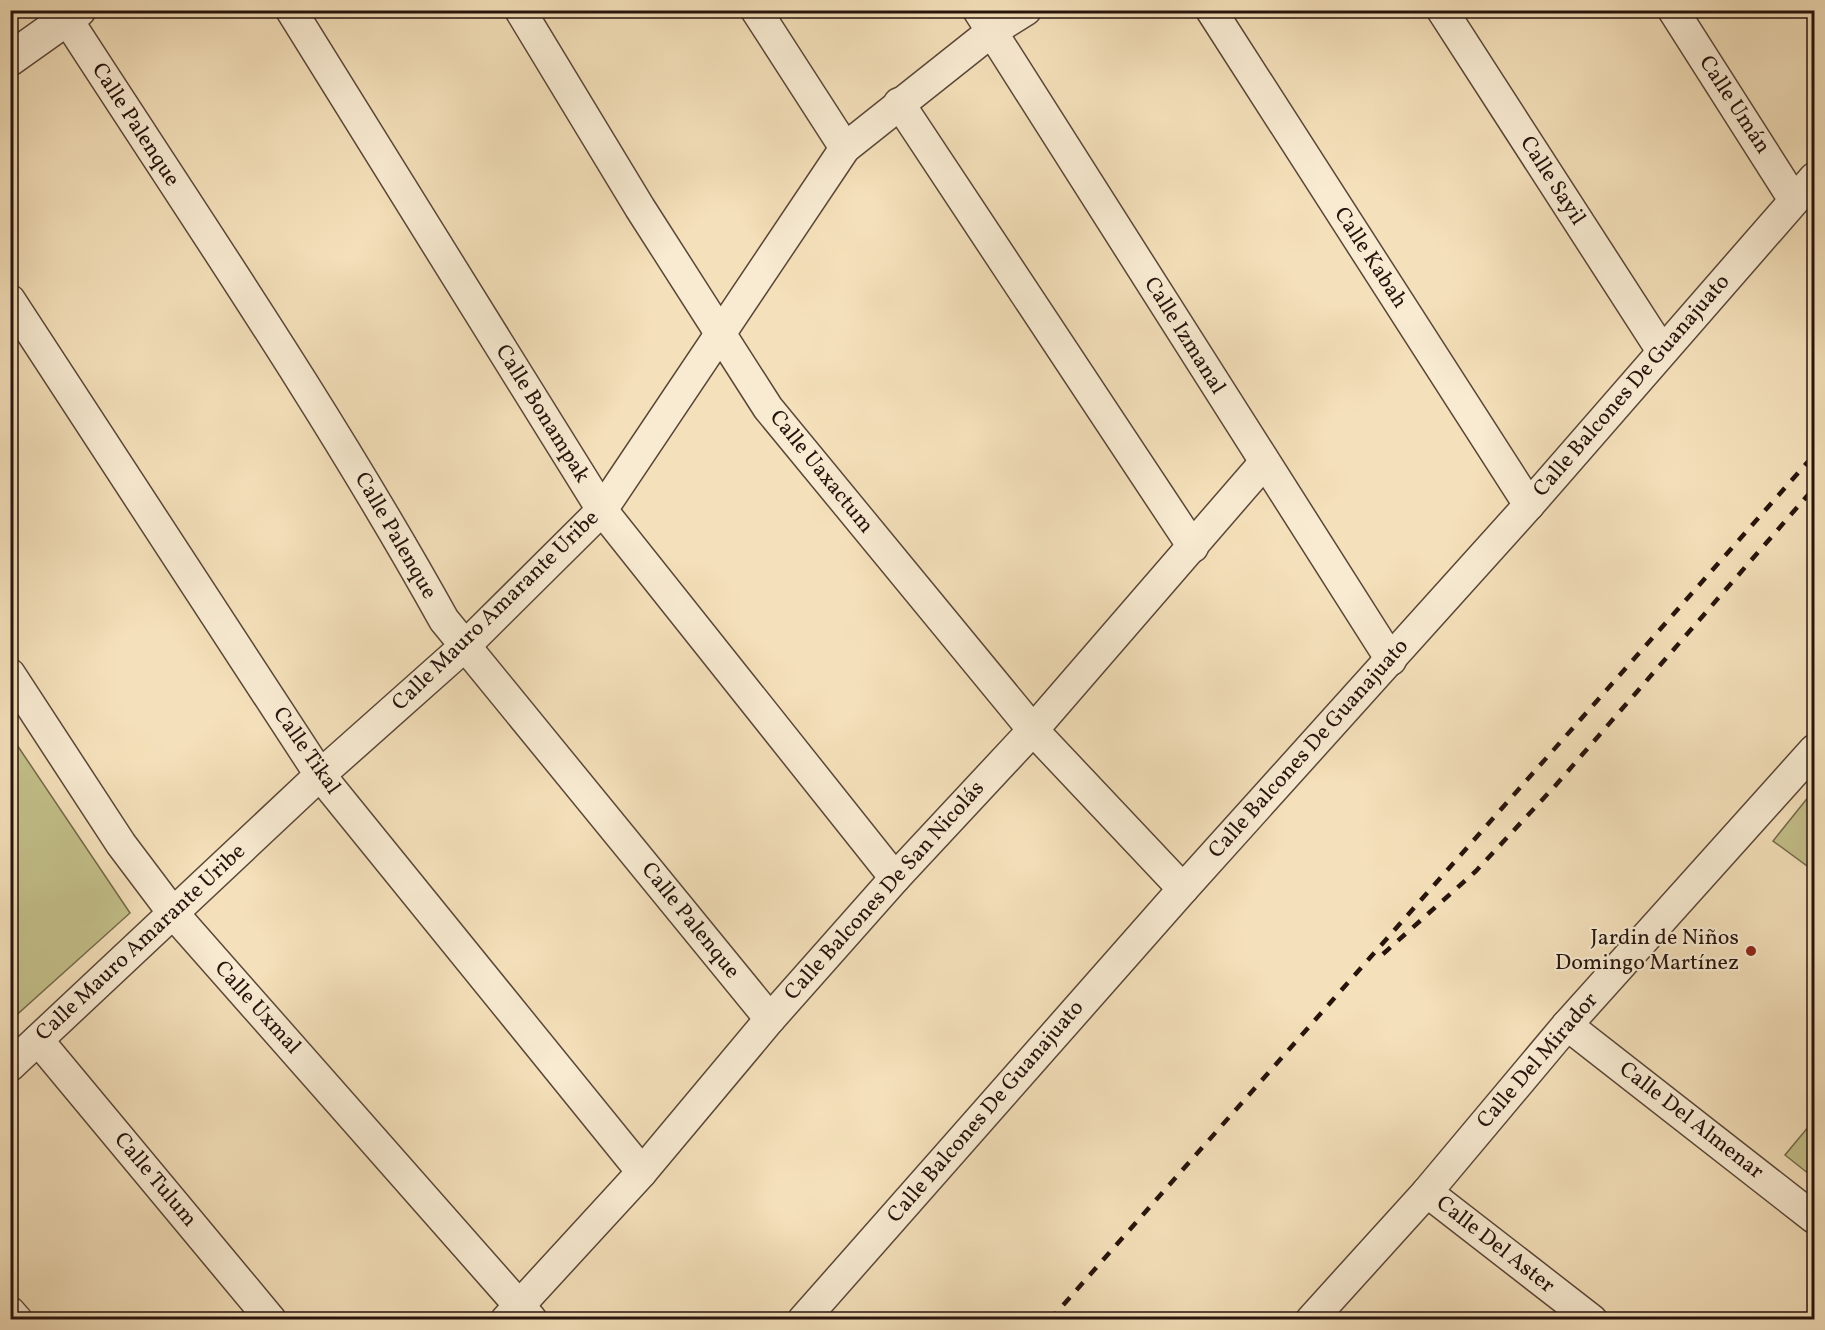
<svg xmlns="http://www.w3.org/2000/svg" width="1825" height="1330" font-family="Vollkorn,serif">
<rect width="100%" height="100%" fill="#f4e0ba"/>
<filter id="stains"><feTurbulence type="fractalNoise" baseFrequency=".00333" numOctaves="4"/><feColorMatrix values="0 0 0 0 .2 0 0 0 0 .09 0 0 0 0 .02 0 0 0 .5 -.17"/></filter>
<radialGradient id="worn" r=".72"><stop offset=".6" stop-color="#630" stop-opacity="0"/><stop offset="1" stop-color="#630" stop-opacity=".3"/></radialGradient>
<g fill="#c3c08a" stroke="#746a4b" stroke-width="1.5">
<polygon points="11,736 130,913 11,1020 10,1020"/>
<polygon points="1814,790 1814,871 1773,841"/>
<polygon points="1814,1120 1814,1178 1785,1155"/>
</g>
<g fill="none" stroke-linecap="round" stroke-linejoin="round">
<g stroke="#5a4638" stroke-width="33">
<g id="minor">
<polyline points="291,10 602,510 895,878"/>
<polyline points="520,10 640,208 768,408 1033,730 1183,889"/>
<polyline points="756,10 845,148"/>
<polyline points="978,10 1391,660"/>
<polyline points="1211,10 1529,505"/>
<polyline points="1442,10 1662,351"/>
<polyline points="1673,10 1794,200"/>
<path d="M67 19C195 217 329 413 444 620L770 1019"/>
<polyline points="899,103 1193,547"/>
<polyline points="10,300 320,775 642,1172"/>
<polyline points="10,674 121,844 173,913 531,1319"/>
<polyline points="1567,1025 1814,1218"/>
<polyline points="38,1040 271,1320"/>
<polyline points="10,1066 320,775 465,646 602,510 845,148 991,32 1026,10"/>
<polyline points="1427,1192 1592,1320"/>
<polyline points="10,1312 17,1320"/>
<polyline points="506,1320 642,1172 770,1019 895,878 1033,730 1264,463"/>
<polyline points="803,1320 1183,889 1529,505 1814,178"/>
<polyline points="1311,1320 1427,1192 1567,1025 1814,750"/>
</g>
</g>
<g stroke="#5a4638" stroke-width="36">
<polyline id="tertiary" points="10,59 79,10"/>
</g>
<use href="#minor" stroke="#f8ebd2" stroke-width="30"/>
<use href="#tertiary" stroke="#f8ebd2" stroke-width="33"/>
<g stroke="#26130c" stroke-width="4.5" stroke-dasharray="10 10" stroke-linecap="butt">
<polyline points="1383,954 1476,871 1555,786 1814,488"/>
<polyline points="1050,1320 1814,455"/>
</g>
</g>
<circle fill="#8f2418" stroke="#f8ebd2" stroke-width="2" cx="1751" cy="951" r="6"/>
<g text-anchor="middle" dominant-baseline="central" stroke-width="4.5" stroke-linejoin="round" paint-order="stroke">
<g font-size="22" fill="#26130c" stroke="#f8ebd2">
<text transform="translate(1734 105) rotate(57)">Calle Umán</text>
<text transform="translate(135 125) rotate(57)">Calle Palenque</text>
<text transform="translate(1552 181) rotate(57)">Calle Sayil</text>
<text transform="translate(1370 258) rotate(57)">Calle Kabah</text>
<text transform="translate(1184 336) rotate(58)">Calle Izmanal</text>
<text transform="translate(1632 386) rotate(-49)">Calle Balcones De Guanajuato</text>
<text transform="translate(542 414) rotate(58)">Calle Bonampak</text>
<text transform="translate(821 472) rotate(51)">Calle Uaxactum</text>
<text transform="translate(395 536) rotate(60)">Calle Palenque</text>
<text transform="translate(496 611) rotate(-44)">Calle Mauro Amarante Uribe</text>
<text transform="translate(1309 749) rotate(-48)">Calle Balcones De Guanajuato</text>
<text transform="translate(306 751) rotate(55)">Calle Tikal</text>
<text transform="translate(885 891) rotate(-48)">Calle Balcones De San Nicolás</text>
<text transform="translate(690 921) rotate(51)">Calle Palenque</text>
<text transform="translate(141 943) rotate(-43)">Calle Mauro Amarante Uribe</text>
<text transform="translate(257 1008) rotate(48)">Calle Uxmal</text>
<text transform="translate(1538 1061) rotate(-49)">Calle Del Mirador</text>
<text transform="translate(986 1112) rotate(-49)">Calle Balcones De Guanajuato</text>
<text transform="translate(1691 1121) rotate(38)">Calle Del Almenar</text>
<text transform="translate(155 1180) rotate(50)">Calle Tulum</text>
<text transform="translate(1495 1245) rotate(38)">Calle Del Aster</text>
</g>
<g font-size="22" fill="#26130c" stroke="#f8ebd2" text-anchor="end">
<text x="1739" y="938">Jardin de Niños<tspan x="1739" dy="25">Domingo Martínez</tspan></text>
</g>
</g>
<rect width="1825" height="1330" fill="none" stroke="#f4e0ba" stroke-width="36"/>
<rect x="12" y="12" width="1801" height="1306" fill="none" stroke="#26130c" stroke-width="3"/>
<rect x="18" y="18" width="1789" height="1294" fill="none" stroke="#26130c" stroke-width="1.5"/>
<rect width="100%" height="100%" filter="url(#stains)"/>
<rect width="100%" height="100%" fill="url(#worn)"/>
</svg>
